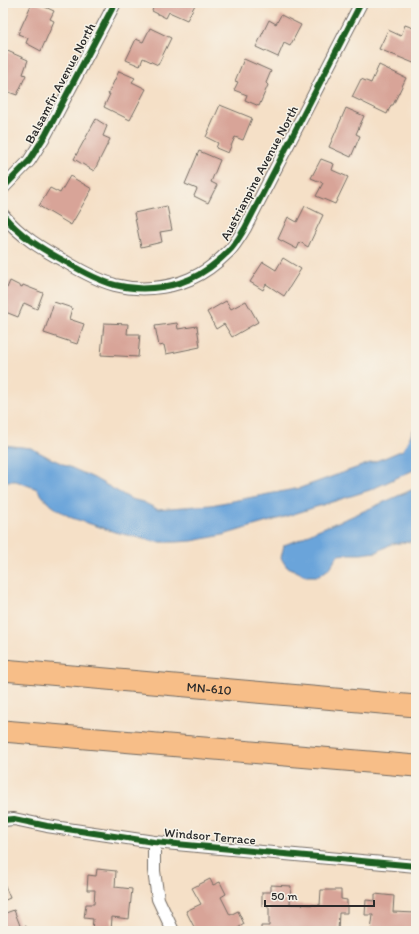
<svg xmlns="http://www.w3.org/2000/svg" width="419" height="934" font-family="Itim,sans-serif">
<rect width="100%" height="100%" fill="#f7f3e8"/>
<filter id="ink" filterUnits="userSpaceOnUse"><feTurbulence type="fractalNoise" baseFrequency=".025" numOctaves="2"/><feDisplacementMap in="SourceGraphic" scale="8" xChannelSelector="R" yChannelSelector="G"/><feConvolveMatrix kernelMatrix="1 2 1 2 8 2 1 2 1" color-interpolation-filters="sRGB"/></filter>
<filter id="wash" filterUnits="userSpaceOnUse"><feTurbulence type="fractalNoise" baseFrequency=".012" numOctaves="4" result="noise"/><feDisplacementMap in="SourceGraphic" scale="16" xChannelSelector="R" yChannelSelector="G"/><feGaussianBlur stdDeviation="0.9" result="paint"/><feColorMatrix in="noise" values="0 0 0 0 0 0 0 0 0 0 0 0 0 0 0 0 0 1.4 0 .05"/><feComposite in="paint" operator="in"/></filter>
<g filter="url(#wash)">
<rect width="100%" height="100%" fill="#f5e0c7"/>
<g fill="#6ba4da" stroke="#4b6882">
<polygon points="416,425 416,469 370,490 281,518 223,535 192,541 176,542 157,542 115,532 72,518 58,510 47,502 37,489 16,481 3,481 3,445 31,448 50,458 94,478 131,499 143,502 157,509 211,505 300,488 384,458 403,450"/>
<polygon points="416,488 416,541 391,544 377,552 361,554 347,554 338,555 330,568 319,576 306,576 286,566 281,558 284,545 298,540 315,531 348,518"/>
</g>
<g id="blocks">
<g fill="#d8a498">
<polygon points="32,3 36,3 54,11 50,19 54,21 41,51 26,43 28,38 18,34"/>
<polygon points="155,3 196,3 187,20 169,12 166,18 152,11"/>
<polygon points="287,3 300,3 299,7"/>
<polygon points="281,15 301,25 290,46 284,43 278,57 256,47 269,20 276,24"/>
<polygon points="405,25 416,29 416,64 379,49 388,30 401,36"/>
<polygon points="150,28 171,38 158,65 143,58 140,66 126,60 136,39 143,42"/>
<polygon points="3,49 28,60 23,74 26,75 17,95 3,90 5,85 3,85"/>
<polygon points="244,59 271,71 266,83 268,85 259,106 245,100 247,95 234,90 238,82 235,81"/>
<polygon points="379,65 406,78 393,105 391,105 387,114 352,97 361,79 371,83"/>
<polygon points="119,71 135,78 132,82 146,89 130,120 104,107 110,94 108,94"/>
<polygon points="220,105 252,118 243,140 235,137 228,153 216,148 218,143 206,137"/>
<polygon points="346,108 364,116 356,134 360,136 351,157 329,147"/>
<polygon points="96,119 107,126 103,136 110,139 94,171 74,159"/>
<polygon points="199,151 220,160 211,182 217,185 208,203 194,196 197,189 185,184"/>
<polygon points="321,159 334,164 332,170 348,177 335,204 316,196 323,183 311,178"/>
<polygon points="70,176 92,189 71,225 39,206 50,188 60,193"/>
<polygon points="167,206 172,230 160,232 162,242 141,247 134,213"/>
<polygon points="305,206 323,215 308,247 300,242 297,249 278,239 288,217 297,222"/>
<polygon points="283,258 301,269 284,296 266,284 263,290 250,282 263,262 276,270"/>
<polygon points="10,281 22,287 23,285 43,293 37,309 24,303 18,317 3,311 3,286 7,288"/>
<polygon points="226,301 231,309 246,301 258,322 232,337 224,324 216,329 207,312"/>
<polygon points="54,302 72,308 69,319 84,324 77,344 44,333"/>
<polygon points="104,323 128,324 127,334 140,334 138,357 101,355"/>
<polygon points="177,323 178,329 197,326 200,347 166,354 164,345 159,346 155,326"/>
<polygon points="97,869 116,871 115,887 132,889 129,919 112,917 111,931 92,931 93,919 84,918 86,904 94,904 95,890 87,890 88,875 96,876"/>
<polygon points="210,879 213,885 220,882 226,894 221,897 230,915 238,911 244,924 238,928 240,931 218,931 217,930 215,931 196,931 186,911 201,904 192,888"/>
<polygon points="3,881 10,898 3,901"/>
<polygon points="271,885 291,886 290,904 320,905 321,890 341,890 341,899 347,900 347,913 339,913 338,931 261,931 261,926 269,926 269,907 262,906 262,892 271,892"/>
<polygon points="375,894 394,896 393,912 416,913 416,931 371,931 373,915 365,915 366,900 375,901"/>
<polygon points="14,910 21,928 26,926 28,931 3,931 3,914"/>
</g>
</g>
</g>
<g filter="url(#ink)">
<use href="#blocks" fill-opacity="0" stroke="#726a62" stroke-width="1"/>
<g fill="none" stroke-linecap="round" stroke-linejoin="round">
<g stroke="#726a62" stroke-width="14">
<g id="street">
<polyline points="3,188 29,161 46,134 115,3"/>
<path d="M3 215C20 236 42 249 66 262 81 271 97 280 115 285 139 291 167 289 190 279 204 273 218 262 229 251 235 245 240 236 245 228L361 3"/>
<polyline points="3,820 14,819 47,826 154,842 416,866"/>
<polyline points="154,842 154,871 158,899 173,931"/>
</g>
</g>
<g stroke="#726a62" stroke-width="23">
<g id="highway">
<path id="s1" d="M3 670 416 706"/>
<polyline points="3,731 416,766"/>
</g>
</g>
<use href="#street" stroke="#fff" stroke-width="12"/>
<use href="#highway" stroke="#f7be88" stroke-width="21"/>
<g stroke="#f7f3e8" stroke-width="8">
<g id="cycleway">
<polyline points="3,188 29,161 46,134 115,3"/>
<path d="M3 215C20 236 42 249 66 262 81 271 97 280 115 285 139 291 167 289 190 279 204 273 218 262 229 251 235 245 240 236 245 228L361 3"/>
<polyline points="3,820 14,819 47,826 154,842 416,866"/>
</g>
</g>
<use href="#cycleway" stroke="#1b5e20" stroke-width="6"/>
</g>
</g>
<g text-anchor="middle" dominant-baseline="central" stroke-width="3" stroke-linejoin="round" paint-order="stroke">
<g font-size="13" fill="#2b2b2b" stroke="#f7f3e8">
<text transform="translate(60 83) rotate(-62)">Balsamfir Avenue North</text>
<text transform="translate(259 173) rotate(-62)">Austrianpine Avenue North</text>
<text stroke="none"><textPath href="#s1" startOffset="207">MN-610</textPath></text>
<text transform="translate(210 836) rotate(5)">Windsor Terrace</text>
</g>
</g>
<rect width="419" height="934" fill="none" stroke="#f7f3e8" stroke-width="16"/>
<path d="M265 900v6h109v-6" fill="none" stroke="#2b2b2b" stroke-width="2"/>
<text x="271" y="900" font-size="12" fill="#2b2b2b" stroke="#f7f3e8" stroke-width="3" paint-order="stroke">50 m</text>
</svg>
